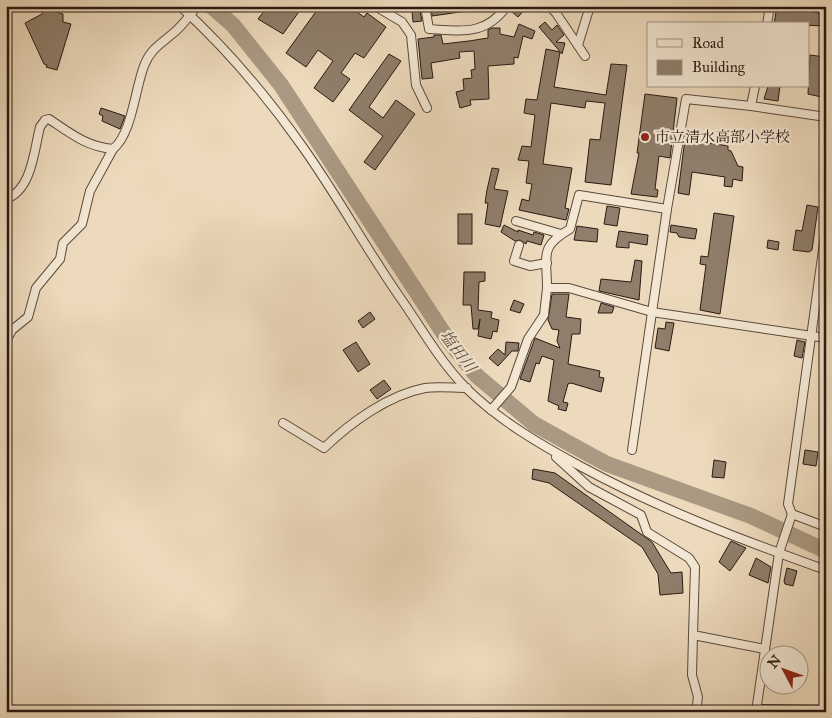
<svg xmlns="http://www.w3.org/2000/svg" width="832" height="718" font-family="'IM FELL Great Primer','Noto Serif JP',serif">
<rect width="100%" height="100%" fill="#eddabc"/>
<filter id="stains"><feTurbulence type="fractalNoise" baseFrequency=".004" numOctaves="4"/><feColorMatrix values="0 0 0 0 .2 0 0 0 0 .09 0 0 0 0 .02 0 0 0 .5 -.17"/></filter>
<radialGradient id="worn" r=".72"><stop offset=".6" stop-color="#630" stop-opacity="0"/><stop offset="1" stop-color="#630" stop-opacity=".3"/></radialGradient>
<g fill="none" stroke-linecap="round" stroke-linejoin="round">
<polyline stroke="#aa9983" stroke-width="16" points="211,6 233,25 281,85 448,340 477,376 534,424 581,450 607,464 751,516 826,551"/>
</g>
<g fill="#8f7e6b" stroke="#291a13">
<polygon points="268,6 303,6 283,34 258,19"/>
<polygon points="320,6 348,6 364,17 367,13 386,27 364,58 355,53 341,73 350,79 333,102 314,88 333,61 318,50 306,67 286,53"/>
<polygon points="431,6 467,6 467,11 432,16"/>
<polygon points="515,6 528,6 518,17 511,11"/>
<polygon points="777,6 790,6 826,15 826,26 774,24"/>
<polygon points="44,8 63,14 63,22 71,24 57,70 46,67 47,65 44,64 25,23 42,14"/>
<polygon points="420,11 422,21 413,22 412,12"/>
<polygon points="545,22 552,30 557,25 564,35 556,42 565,43 562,54 539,27"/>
<polygon points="519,24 535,31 532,39 523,36 518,58 514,57 514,64 488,66 489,99 470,100 471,105 460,108 456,92 464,90 463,79 472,78 471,70 475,69 474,51 459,52 460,58 431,63 433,78 422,79 418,39 434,37 434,35 441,35 443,44 469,41 488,38 488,30 492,28 500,28 500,34 514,37"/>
<polygon points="546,49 560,52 554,87 606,95 611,64 627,65 611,185 585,182 590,139 600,140 605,103 586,101 585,108 551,103 543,164 572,168 565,208 569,209 566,220 519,210 522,199 529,201 532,184 526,183 529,161 518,160 522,146 531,147 535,115 524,113 526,99 537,100"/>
<polygon points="389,54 401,61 369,107 383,118 396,100 415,114 375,170 364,162 383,136 349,110"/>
<polygon points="810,55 825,57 821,80 826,80 826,98 808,94"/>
<polygon points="768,86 780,86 778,101 764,99"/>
<polygon points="645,94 677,98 670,158 659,156 655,189 658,190 657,197 631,194 639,153 637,153"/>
<polygon points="101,108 125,116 120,129 102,121 103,116 99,114"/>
<polygon points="685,139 728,146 728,150 731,151 738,166 743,167 742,181 733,179 732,187 724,186 725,177 692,172 689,195 678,193"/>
<polygon points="492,168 499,169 494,189 508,191 500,227 485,224 488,203 485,203 487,190"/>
<polygon points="807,205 818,207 812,250 809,252 793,250 796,230 802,231"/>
<polygon points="607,206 620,208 617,226 604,224"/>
<polygon points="714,213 734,216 720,314 700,310 706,265 700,264 701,256 708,257"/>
<rect x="458" y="214" width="14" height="30"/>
<polygon points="504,225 518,232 518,230 533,235 534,232 544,235 541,245 527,241 526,244 520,240 515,241 501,232"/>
<polygon points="671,225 697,229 695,239 679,237 677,233 670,232"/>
<polygon points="577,226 598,229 597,242 574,240"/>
<polygon points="619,231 648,235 647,245 629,242 629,248 616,247"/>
<polygon points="768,240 779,242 778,250 767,248"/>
<polygon points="635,260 642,261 639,300 599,291 601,279 631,282"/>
<polygon points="464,272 485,272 485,281 479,282 478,310 492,312 491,318 499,320 497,332 493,331 491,339 478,336 480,319 478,329 473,329 471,305 463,305"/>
<polygon points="552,294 569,294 566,317 581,319 580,334 572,334 568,364 600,371 599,377 604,378 601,392 571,383 568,384 563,402 568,403 566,411 558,409 559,406 548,401 554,360 542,356 539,364 536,363 530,382 520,379 535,338 560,348 557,341 559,330 552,329 548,320"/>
<polygon points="514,300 524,304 520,313 510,310"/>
<polygon points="601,303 614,307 612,313 598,313"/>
<polygon points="370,312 375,319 363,328 358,321"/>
<polygon points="666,322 674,323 669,351 655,348 658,328 665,329"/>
<polygon points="797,340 805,342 802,358 794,356"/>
<polygon points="356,342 370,364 358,372 343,350"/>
<polygon points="506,342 519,343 518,351 512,351 498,366 489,358 498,349 505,355"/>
<polygon points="384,380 391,389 377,399 370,390"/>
<polygon points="805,450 818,452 816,466 803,464"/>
<polygon points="714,460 726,462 724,478 712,477"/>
<polygon points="533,469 555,473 652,542 671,573 682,572 683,593 660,595 658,574 642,547 549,483 532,479"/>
<polygon points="731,541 746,548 730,571 719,562"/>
<polygon points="756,558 771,567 768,583 749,575"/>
<polygon points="787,568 797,571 793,586 785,584 784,581"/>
</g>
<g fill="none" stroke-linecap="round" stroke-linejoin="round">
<g stroke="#5a4a3d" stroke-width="10">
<g id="minor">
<path d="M180 6C226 48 266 95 302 146 337 195 365 247 399 296 421 327 440 362 467 389 500 421 541 445 580 466 659 509 742 540 826 570"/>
<polyline points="375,6 402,22 411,35 416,85 427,108"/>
<path d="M425 6 429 29C462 31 485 36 507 6"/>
<polyline points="549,6 556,13 585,56"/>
<polyline points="767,24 770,6"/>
<polyline points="578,45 590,6"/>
<polyline points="751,106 755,86"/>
<path d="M6 199C32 190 34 150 40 127L45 120 49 119C70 133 87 147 113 149 132 134 135 89 144 66 150 50 159 45 171 35 181 28 190 15 197 6"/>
<polyline points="516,221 561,234"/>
<polyline points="826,228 788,504 792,514 826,527"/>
<polyline points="519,245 514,261 530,266 547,263"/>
<path d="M547 288C547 255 539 247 570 229L579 195 667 209"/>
<polyline points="6,341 12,330 28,317 36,288 60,259 63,243 82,224 90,191 113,149"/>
<polyline points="491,410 511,387 528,339 544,315 547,288 569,288 652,312 826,338"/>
<path d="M283 423 324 448C350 423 388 395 425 388 438 386 454 388 467 388"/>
<polyline points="632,450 667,209 686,99 751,106 826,117"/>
<polyline points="556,457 589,487 641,515 647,532 689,558 695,567 693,635 765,649"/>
<polyline points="693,635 692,675 698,697 696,712"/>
<polyline points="756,709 826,710"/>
<polyline points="756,712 779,553 792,514"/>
</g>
</g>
<use href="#minor" stroke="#f3e7d3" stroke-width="8"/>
</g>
<circle fill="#8f2418" stroke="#f3e7d3" stroke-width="2" cx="645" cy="137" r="5"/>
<g text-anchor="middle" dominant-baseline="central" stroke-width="4.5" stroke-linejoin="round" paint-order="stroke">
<g font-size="15" fill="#291a13" stroke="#f3e7d3" text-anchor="start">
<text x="655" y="137">市立清水高部小学校</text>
</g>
<g font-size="16" font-style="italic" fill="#5d4d40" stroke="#f3e7d3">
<text transform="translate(458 351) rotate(53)">塩田川</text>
</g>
</g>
<rect width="832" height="718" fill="none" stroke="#eddabc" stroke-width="25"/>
<rect x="8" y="8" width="817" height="703" fill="none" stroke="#291a13" stroke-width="2.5"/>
<rect x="12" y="12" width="807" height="693" fill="none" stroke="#291a13"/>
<rect x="647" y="22" width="162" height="65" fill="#f3e7d3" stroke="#a29586"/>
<rect x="657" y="39" width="25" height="8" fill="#f3e7d3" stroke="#a29586"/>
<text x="692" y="48" font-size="15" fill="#291a13">Road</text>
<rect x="657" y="60" width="25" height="15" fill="#8f7e6b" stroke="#a29586"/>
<text x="692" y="72" font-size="15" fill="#291a13">Building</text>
<g transform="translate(784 670) rotate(311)"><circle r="24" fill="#f3e7d3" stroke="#a29586"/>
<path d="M0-4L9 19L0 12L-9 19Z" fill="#8f2418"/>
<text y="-8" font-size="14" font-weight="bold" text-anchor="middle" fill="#291a13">N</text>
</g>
<rect width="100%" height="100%" filter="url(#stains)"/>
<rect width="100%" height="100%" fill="url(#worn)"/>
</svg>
